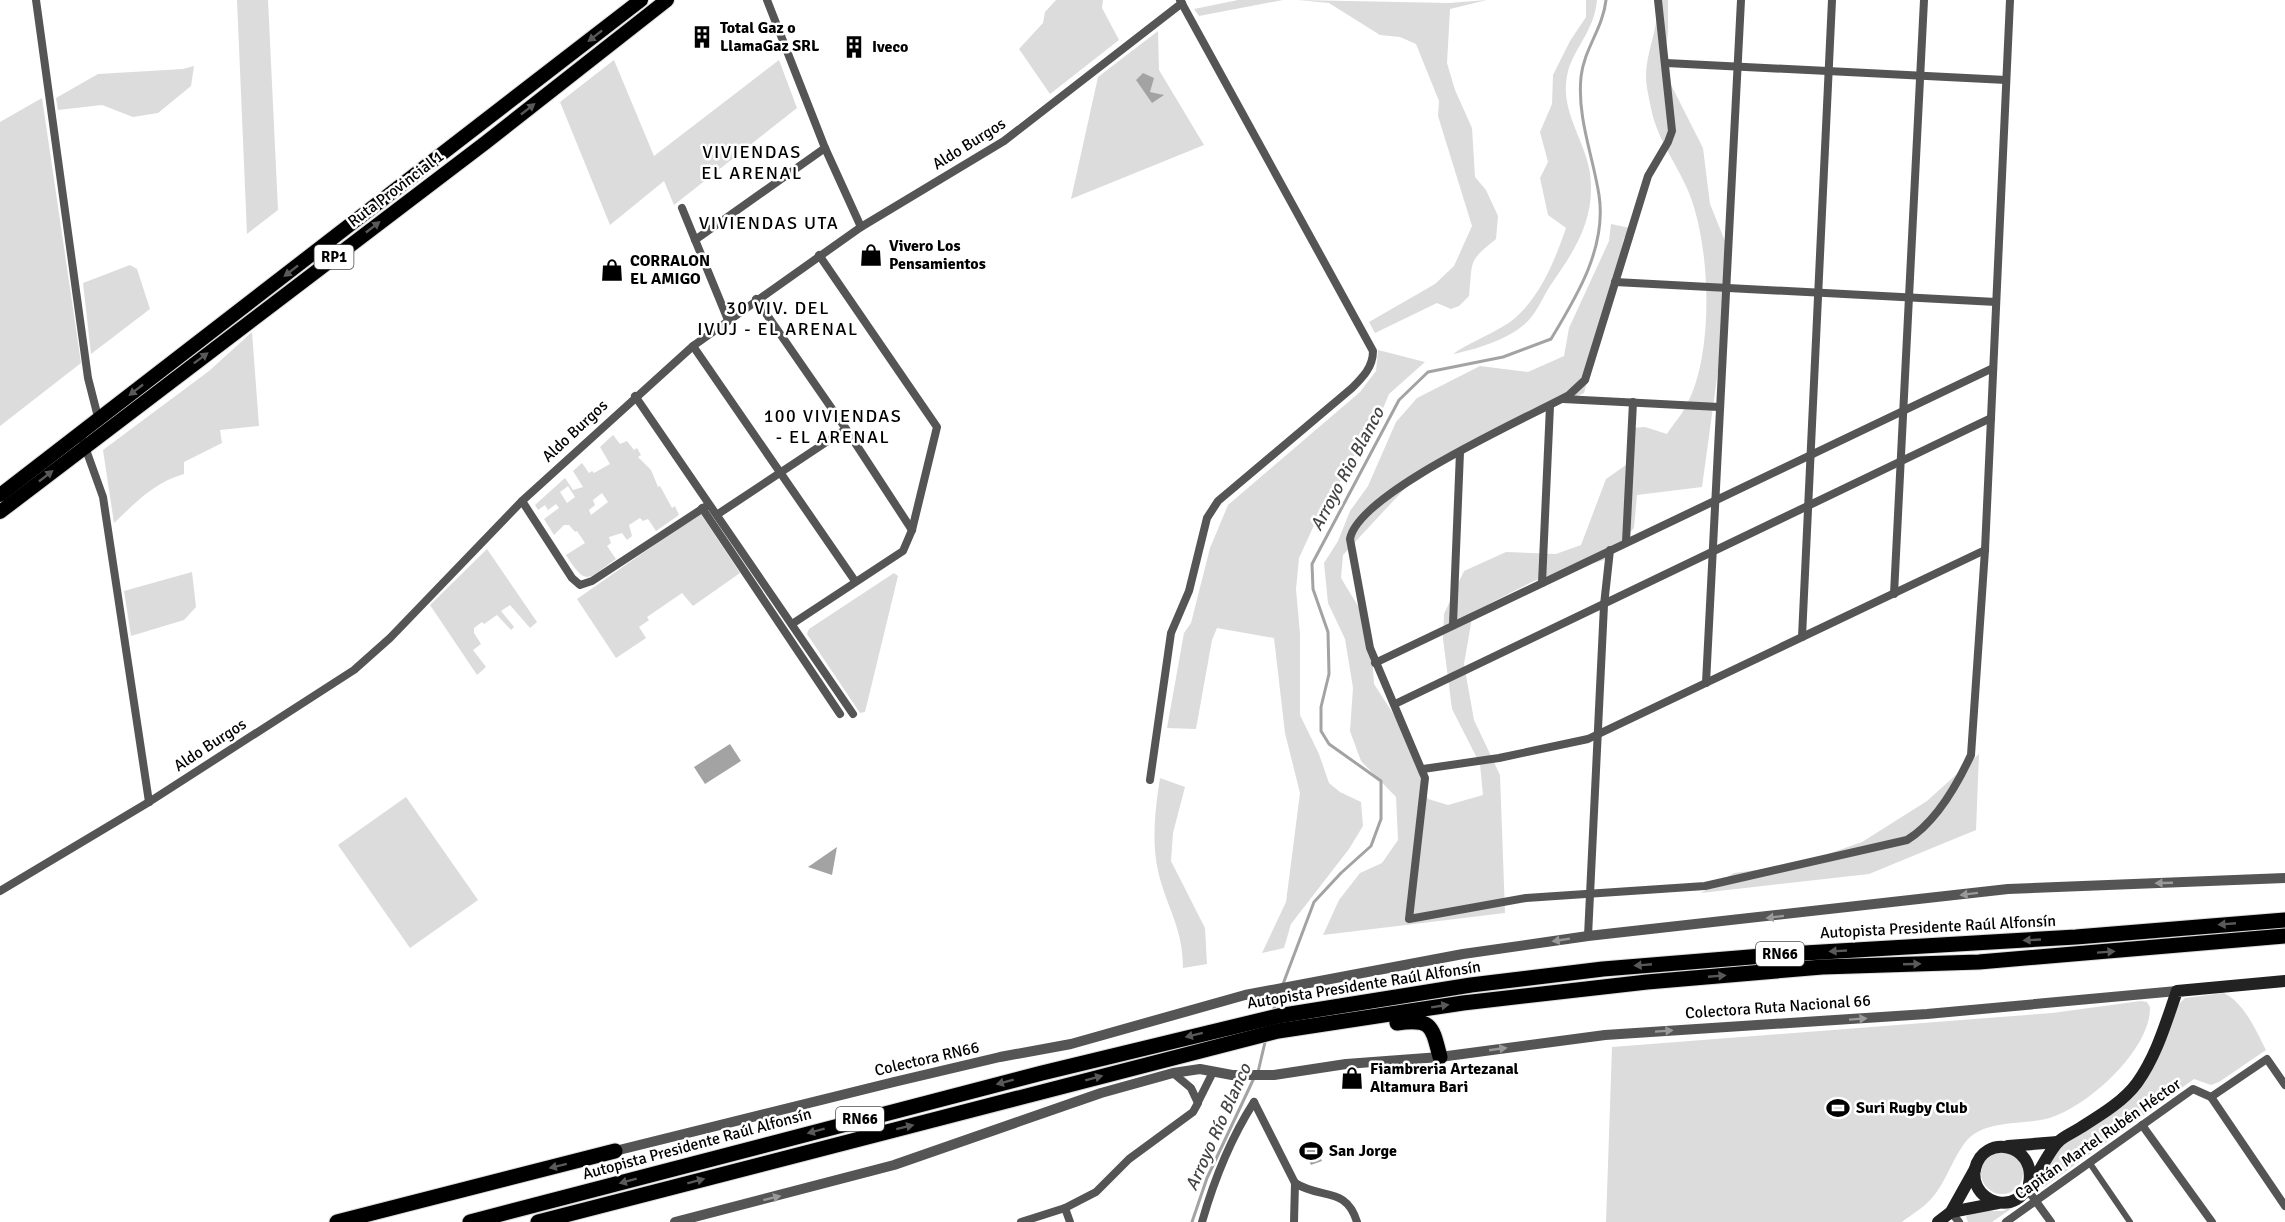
<svg xmlns="http://www.w3.org/2000/svg" width="2285" height="1222" font-family="Signika,sans-serif">
<rect width="100%" height="100%" fill="#fff"/>
<g fill="#dcdcdc" fill-rule="evenodd">
<polygon points="237,0 268,0 278,210 247,234"/>
<polygon points="1056,0 1103,0 1102,8 1119,40 1050,94 1019,49 1043,23 1045,12"/>
<polygon points="1238,0 1283,0 1199,16 1194,9"/>
<path d="M1298 0 1449 3 1487 0 1450 9 1447 63 1455 90 1472 128 1475 177 1486 190 1498 216 1496 239C1467 262 1473 261 1469 296L1459 306 1451 309 1437 303 1375 333 1369 322 1435 284 1454 266 1472 226 1438 116 1439 101 1416 44 1400 37 1380 35 1329 3Z"/>
<path d="M1586 0H1597C1594 33 1572 49 1567 76 1560 111 1585 140 1590 173 1596 219 1575 250 1550 286 1543 297 1537 312 1528 321 1510 339 1477 349 1453 354 1469 343 1485 337 1502 327 1536 308 1554 263 1566 228L1548 215 1540 178 1548 162 1540 132 1552 104 1553 75 1570 41 1586 17Z"/>
<path d="M1657 0H1668V33L1663 69 1703 148 1710 204 1727 246 1723 334 1702 487 1637 495 1634 528 1604 560 1534 581 1473 612 1464 664 1474 720 1500 775 1505 913 1323 935 1339 900 1360 873 1382 863 1398 840 1396 797 1361 761 1350 731 1353 688 1345 639 1328 603 1324 563 1338 541 1350 511 1368 486 1396 422 1417 398 1480 366 1528 372 1564 356 1569 328 1609 241 1611 224 1635 229 1624 238 1584 393 1422 470 1343 555 1341 578 1370 626 1374 684 1405 732 1428 799 1448 805 1483 795 1480 764 1452 709 1443 639 1444 614 1464 571 1506 552 1556 554 1581 545 1606 479 1626 465 1630 428 1645 427 1667 434C1673 424 1682 415 1687 404 1715 352 1711 239 1686 186 1674 160 1656 136 1651 108 1649 98 1646 86 1646 76 1646 51 1660 26 1657 0Z"/>
<polygon points="1158,31 1159,70 1204,145 1071,199 1098,77"/>
<polygon points="614,60 654,156 779,60 797,108 674,205 664,181 610,225 560,102"/>
<polygon points="194,66 191,86 158,113 133,117 102,105 58,110 56,98 98,74 183,69"/>
<polygon points="42,98 81,363 0,426 0,122"/>
<polygon points="130,265 137,269 150,309 91,354 83,283"/>
<path d="M252 332 259 426 220 430 222 443 184 462V474C155 482 136 502 114 523L103 450 209 371Z"/>
<polygon points="1378,350 1425,362 1389,394 1382,411 1360,444 1343,478 1321,510 1299,558 1296,589 1300,634 1300,715 1319,754 1329,783 1340,792 1361,802 1363,826 1349,849 1291,924 1284,948 1262,953 1286,902 1300,793 1285,733 1274,638 1217,628 1212,640 1196,729 1167,728 1184,633 1191,623 1210,548 1228,505 1360,392 1376,371"/>
<path d="M613 435 620 444 627 441 634 450 637 448 641 455 638 457 651 470 658 487 660 486 672 508 675 506 679 515 656 531 648 519 643 521 640 518 629 525 632 536 627 540 622 533 609 537 611 543 607 546 616 559C587 579 587 588 566 555L585 543 577 531 575 532 569 525H564L554 535 544 519 559 508 556 504 548 510 545 505 538 510 535 505 565 478 573 490 583 487 573 471 582 463 589 473 592 471 594 473 610 464 600 447ZM568 486 575 497 567 503 560 492ZM602 493 608 502 591 515 589 510 595 505 593 500Z"/>
<polygon points="700,513 740,573 693,606 682,593 647,617 649,620 639,627 646,638 616,658 577,599"/>
<polygon points="487,549 537,622 530,628 510,605 501,611 514,627 511,630 497,615 484,624 482,622 474,628 474,633 481,644 473,650 486,667 477,675 430,605"/>
<polygon points="192,572 196,607 184,620 131,636 124,591"/>
<polygon points="894,573 898,576 865,712 860,713 807,634 809,629"/>
<polygon points="1979,754 1976,830 1869,874 1701,893 1734,873 1799,864 1862,842 1927,801"/>
<path d="M1160 778 1185 787 1173 833 1171 861 1205 928 1207 964 1183 968C1183 929 1168 910 1159 875 1151 843 1155 810 1160 778Z"/>
<polygon points="406,797 478,900 410,948 338,845"/>
<path d="M2224 993C2245 1004 2255 1029 2266 1050L2219 1082 2211 1085 2194 1079 2044 1187H2039L2038 1184 2056 1150 2118 1106 2179 1004 2185 998Z"/>
<path d="M2141 1001 2147 1002 2150 1007C2151 1050 2086 1109 2046 1119 2023 1124 1994 1121 1974 1134 1956 1146 1947 1183 1931 1199 1923 1208 1911 1215 1902 1222H1606L1612 1047 2052 1013Z"/>
<circle cx="2002" cy="1173" r="21"/>
<polygon points="2025,1199 1992,1222 1968,1222 1966,1217 1971,1211 2003,1211"/>
</g>
<g fill="#a3a3a3">
<polygon points="1143,73 1154,78 1150,92 1164,95 1152,103 1136,80"/>
<polygon points="730,744 741,761 705,784 694,767"/>
<polygon points="837,847 832,875 808,867"/>
<polygon points="1313,1141 1322,1161 1311,1165 1302,1146"/>
</g>
<g fill="none" stroke-linecap="round" stroke-linejoin="round">
<g stroke="#a3a3a3" stroke-width="3">
<path d="M1283 984 1314 902 1341 873 1371 846 1381 819V781L1329 744 1321 731V707L1329 674 1328 632 1313 589 1312 564 1399 400 1428 372 1503 357 1551 339C1577 296 1607 247 1599 195 1593 156 1577 118 1581 77 1584 49 1603 28 1606 0"/>
<polyline points="1273,1012 1279,992"/>
<polyline points="1258,1072 1266,1038"/>
<polyline points="1192,1222 1207,1178 1254,1078"/>
</g>
<g stroke="#dbdbdb" stroke-width="16">
<g id="primary">
<polyline points="0,495 641,0"/>
<polyline points="0,512 485,143 667,0"/>
</g>
</g>
<g stroke="#dbdbdb" stroke-width="17">
<g id="motorway">
<path d="M1397 1023C1432 1018 1432 1026 1440 1057"/>
<polyline points="337,1222 615,1151"/>
<polyline points="470,1222 1042,1073 1278,1016 1471,985 1603,969 1788,954 2076,937 2285,920"/>
<polyline points="538,1222 1278,1031 1463,1003 1647,982 1822,967 1979,962 2285,936"/>
</g>
</g>
<polyline stroke="#555" stroke-width="6" points="2089,1162 2130,1222"/>
<g stroke="#555" stroke-width="8">
<polyline points="36,0 88,378 99,421"/>
<polyline points="767,0 825,148 861,227"/>
<path d="M1658 0 1672 131 1668 142 1648 176 1585 380 1569 395C1525 419 1358 493 1350 539L1370 648 1425 778 1409 919 1526 898 1705 886 1907 840C1935 823 1957 785 1971 755L1985 550 2010 0"/>
<polyline points="1666,63 2006,80"/>
<polyline points="682,208 728,320"/>
<polyline points="695,240 825,148"/>
<polyline points="1615,282 1996,302"/>
<polyline points="756,299 846,429 912,530"/>
<polyline points="693,346 855,581"/>
<polyline points="635,396 853,714"/>
<polyline points="1563,399 1719,407"/>
<polyline points="80,433 103,497 149,802"/>
<polyline points="522,501 572,578 580,585 592,581 708,505"/>
<polyline points="702,508 840,714"/>
<polyline points="718,514 846,429"/>
<polyline points="1626,542 1633,402"/>
<polyline points="1542,583 1550,406"/>
<polyline points="1894,594 1924,0"/>
<polyline points="792,624 903,551 912,530 937,427 819,255"/>
<polyline points="1453,624 1460,452"/>
<polyline points="1802,637 1832,0"/>
<polyline points="1375,663 1993,368"/>
<polyline points="1706,683 1741,0"/>
<polyline points="1395,704 1991,418"/>
<polyline points="1423,769 1499,758 1588,739 1985,550"/>
<path d="M1150 780 1171 633 1189 591 1207 518 1218 501 1352 388C1363 377 1373 367 1373 351L1180 0"/>
<polyline points="0,891 149,802 354,670 390,638 522,501 693,346 861,227 1004,141 1182,3"/>
<polyline points="1588,936 1604,605 1610,550"/>
<polyline points="2211,1097 2285,1206"/>
<polyline points="1198,1102 1213,1072"/>
<polyline points="1254,1102 1295,1183 1294,1222"/>
<polyline points="2142,1125 2212,1222"/>
<path d="M1295 1183C1322 1200 1346 1186 1357 1222"/>
<polyline points="2027,1189 2051,1222"/>
<polyline points="1065,1208 1070,1222"/>
<polyline points="1951,1212 1959,1222"/>
<polyline points="1021,1222 1065,1208 1096,1192 1129,1159 1193,1112 1198,1103 1191,1088 1173,1073"/>
<path d="M1202 1222C1214 1180 1231 1138 1254 1102"/>
<polyline points="2006,1222 2193,1089 2211,1097 2267,1059 2285,1085"/>
</g>
<g stroke="#555" stroke-width="10">
<polyline points="615,1151 894,1082 1000,1057 1071,1044 1245,995 1463,954 1588,936 2008,889 2285,878"/>
<polyline points="675,1222 894,1165 1101,1093 1173,1073 1200,1069 1232,1075 1274,1075 1346,1064 1440,1057 1605,1035 1927,1014 2177,991"/>
</g>
<g stroke="#222" stroke-width="12">
<polyline points="2008,1146 2058,1142"/>
<path d="M2029 1184C2037 1143 1983 1133 1975 1169 1970 1192 1996 1211 2017 1199 2033 1189 2044 1158 2057 1143 2062 1137 2072 1133 2080 1128 2099 1116 2123 1102 2137 1083 2157 1055 2166 1022 2177 991L2285 981"/>
<polyline points="1951,1212 1975,1169"/>
<polyline points="1938,1222 1951,1212 1998,1203"/>
</g>
<use href="#primary" stroke="#000" stroke-width="14"/>
<use href="#motorway" stroke="#000" stroke-width="15"/>
</g>
<defs><path id="oneway-solid" d="M-6-.8H1V-3.2L6.5 0L1 3.2V.8H-6Z" transform="scale(1.5)"/></defs>
<g fill="#595959">
<use href="#oneway-solid" transform="translate(595 36) rotate(142)"/>
<use href="#oneway-solid" transform="translate(528 109) rotate(-38)"/>
<use href="#oneway-solid" transform="translate(373 227) rotate(-38)"/>
<use href="#oneway-solid" transform="translate(291 271) rotate(142)"/>
<use href="#oneway-solid" transform="translate(201 358) rotate(-37)"/>
<use href="#oneway-solid" transform="translate(136 390) rotate(142)"/>
<use href="#oneway-solid" transform="translate(46 476) rotate(-38)"/>
<use href="#oneway-solid" transform="translate(2227 924) rotate(175)"/>
<use href="#oneway-solid" transform="translate(2032 940) rotate(177)"/>
<use href="#oneway-solid" transform="translate(1838 951) rotate(177)"/>
<use href="#oneway-solid" transform="translate(2106 952) rotate(-4)"/>
<use href="#oneway-solid" transform="translate(1912 964) rotate(-2)"/>
<use href="#oneway-solid" transform="translate(1643 965) rotate(175)"/>
<use href="#oneway-solid" transform="translate(1717 976) rotate(-5)"/>
<use href="#oneway-solid" transform="translate(1440 1006) rotate(-9)"/>
<use href="#oneway-solid" transform="translate(1194 1035) rotate(166)"/>
<use href="#oneway-solid" transform="translate(1094 1078) rotate(-15)"/>
<use href="#oneway-solid" transform="translate(1005 1082) rotate(165)"/>
<use href="#oneway-solid" transform="translate(905 1127) rotate(-14)"/>
<use href="#oneway-solid" transform="translate(816 1131) rotate(165)"/>
<use href="#oneway-solid" transform="translate(558 1166) rotate(166)"/>
<use href="#oneway-solid" transform="translate(628 1181) rotate(165)"/>
<use href="#oneway-solid" transform="translate(696 1181) rotate(-15)"/>
</g>
<g fill="#999">
<use href="#oneway-solid" transform="translate(2164 883) rotate(178)"/>
<use href="#oneway-solid" transform="translate(1969 894) rotate(173)"/>
<use href="#oneway-solid" transform="translate(1775 917) rotate(173)"/>
<use href="#oneway-solid" transform="translate(1561 940) rotate(171)"/>
<use href="#oneway-solid" transform="translate(1858 1019) rotate(-4)"/>
<use href="#oneway-solid" transform="translate(1664 1031) rotate(-4)"/>
<use href="#oneway-solid" transform="translate(1498 1049) rotate(-8)"/>
<use href="#oneway-solid" transform="translate(772 1198) rotate(-14)"/>
</g>
<defs>
<g id="building-bare" transform="scale(1.8)"><path d="M-4-6H4V6H1V3H-1V6H-4ZM-2.5-4.3h1.7v1.8h-1.7ZM.8-4.3h1.7v1.8H.8ZM-2.5-1h1.7V.8h-1.7ZM.8-1h1.7V.8H.8Z" fill="#000" stroke="#fff" stroke-width="2.5" paint-order="stroke"/></g>
<g id="shop-bare" transform="scale(1.8)"><path d="M-5-2.5h2.3a2.7 3.5 0 0 1 5.4 0H5L5.5 6h-11ZM-1.5-2.5h3a1.5 2.3 0 0 0-3 0Z" fill="#000" stroke="#fff" stroke-width="2.5" paint-order="stroke"/></g>
<g id="stadium-bare" transform="scale(1.8)"><path d="M0-5a6.5 5 0 1 0 0 10a6.5 5 0 1 0 0-10ZM-3.5-1.8h7v3.6h-7Z" fill="#000" stroke="#fff" stroke-width="2.5" paint-order="stroke"/></g>
</defs>
<g fill-rule="evenodd">
<use href="#building-bare" x="702" y="37"/>
<use href="#building-bare" x="854" y="47"/>
<use href="#shop-bare" x="871" y="255"/>
<use href="#shop-bare" x="612" y="270"/>
<use href="#shop-bare" x="1352" y="1078"/>
<use href="#stadium-bare" x="1838" y="1108"/>
<use href="#stadium-bare" x="1311" y="1151"/>
</g>
<g text-anchor="middle" dominant-baseline="central" stroke-width="5" stroke-linejoin="round" paint-order="stroke">
<g fill="#fff" stroke="#4c4c4c" stroke-width="1.5">
<rect x="314.5" y="245" width="39" height="24" rx="4.5"/>
<rect x="1756" y="942" width="48" height="24" rx="4.5"/>
<rect x="836" y="1107" width="48" height="24" rx="4.5"/>
</g>
<g font-size="15" font-weight="bold" fill="#000">
<text x="334" y="257">RP1</text>
<text x="1780" y="954">RN66</text>
<text x="860" y="1119">RN66</text>
</g>
<g font-size="16" font-weight="bold" fill="#000" stroke="#fff" text-anchor="start">
<text x="720" y="28">Total Gaz o<tspan x="720" dy="18">LlamaGaz SRL</tspan></text>
<text x="872" y="47">Iveco</text>
<text x="889" y="246">Vivero Los<tspan x="889" dy="18">Pensamientos</tspan></text>
<text x="630" y="261">CORRALON<tspan x="630" dy="18">EL AMIGO</tspan></text>
<text x="1370" y="1069">Fiambreria Artezanal<tspan x="1370" dy="18">Altamura Bari</tspan></text>
<text x="1856" y="1108">Suri Rugby Club</text>
<text x="1329" y="1151">San Jorge</text>
</g>
<g font-size="16" fill="#000" stroke="#fff">
<text transform="translate(969 144) rotate(-32)">Aldo Burgos</text>
<text transform="translate(396 189) rotate(-37)">Ruta Provincial 1</text>
<text transform="translate(575 431) rotate(-43)">Aldo Burgos</text>
<text transform="translate(210 745) rotate(-33)">Aldo Burgos</text>
<text transform="translate(1938 927) rotate(-3)">Autopista Presidente Raúl Alfonsín</text>
<text transform="translate(1364 985) rotate(-9)">Autopista Presidente Raúl Alfonsín</text>
<text transform="translate(1778 1007) rotate(-4)">Colectora Ruta Nacional 66</text>
<text transform="translate(927 1059) rotate(-13)">Colectora RN66</text>
<text transform="translate(2098 1139) rotate(-35)">Capitán Martel Rubén Héctor</text>
<text transform="translate(697 1144) rotate(-15)">Autopista Presidente Raúl Alfonsín</text>
</g>
<g font-size="18" letter-spacing="1.5" fill="#000" stroke="#fff">
<text x="752" y="152">VIVIENDAS<tspan x="752" dy="21">EL ARENAL</tspan></text>
<text x="769" y="223">VIVIENDAS UTA</text>
<text x="778" y="308">30 VIV. DEL<tspan x="778" dy="21">IVUJ - EL ARENAL</tspan></text>
<text x="833" y="416">100 VIVIENDAS<tspan x="833" dy="21">- EL ARENAL</tspan></text>
</g>
<g font-size="18" font-style="italic" fill="#444" stroke="#fff">
<text transform="translate(1347 469) rotate(-62)">Arroyo Rio Blanco</text>
<text transform="translate(1218 1127) rotate(-66)">Arroyo Río Blanco</text>
</g>
</g>
</svg>
